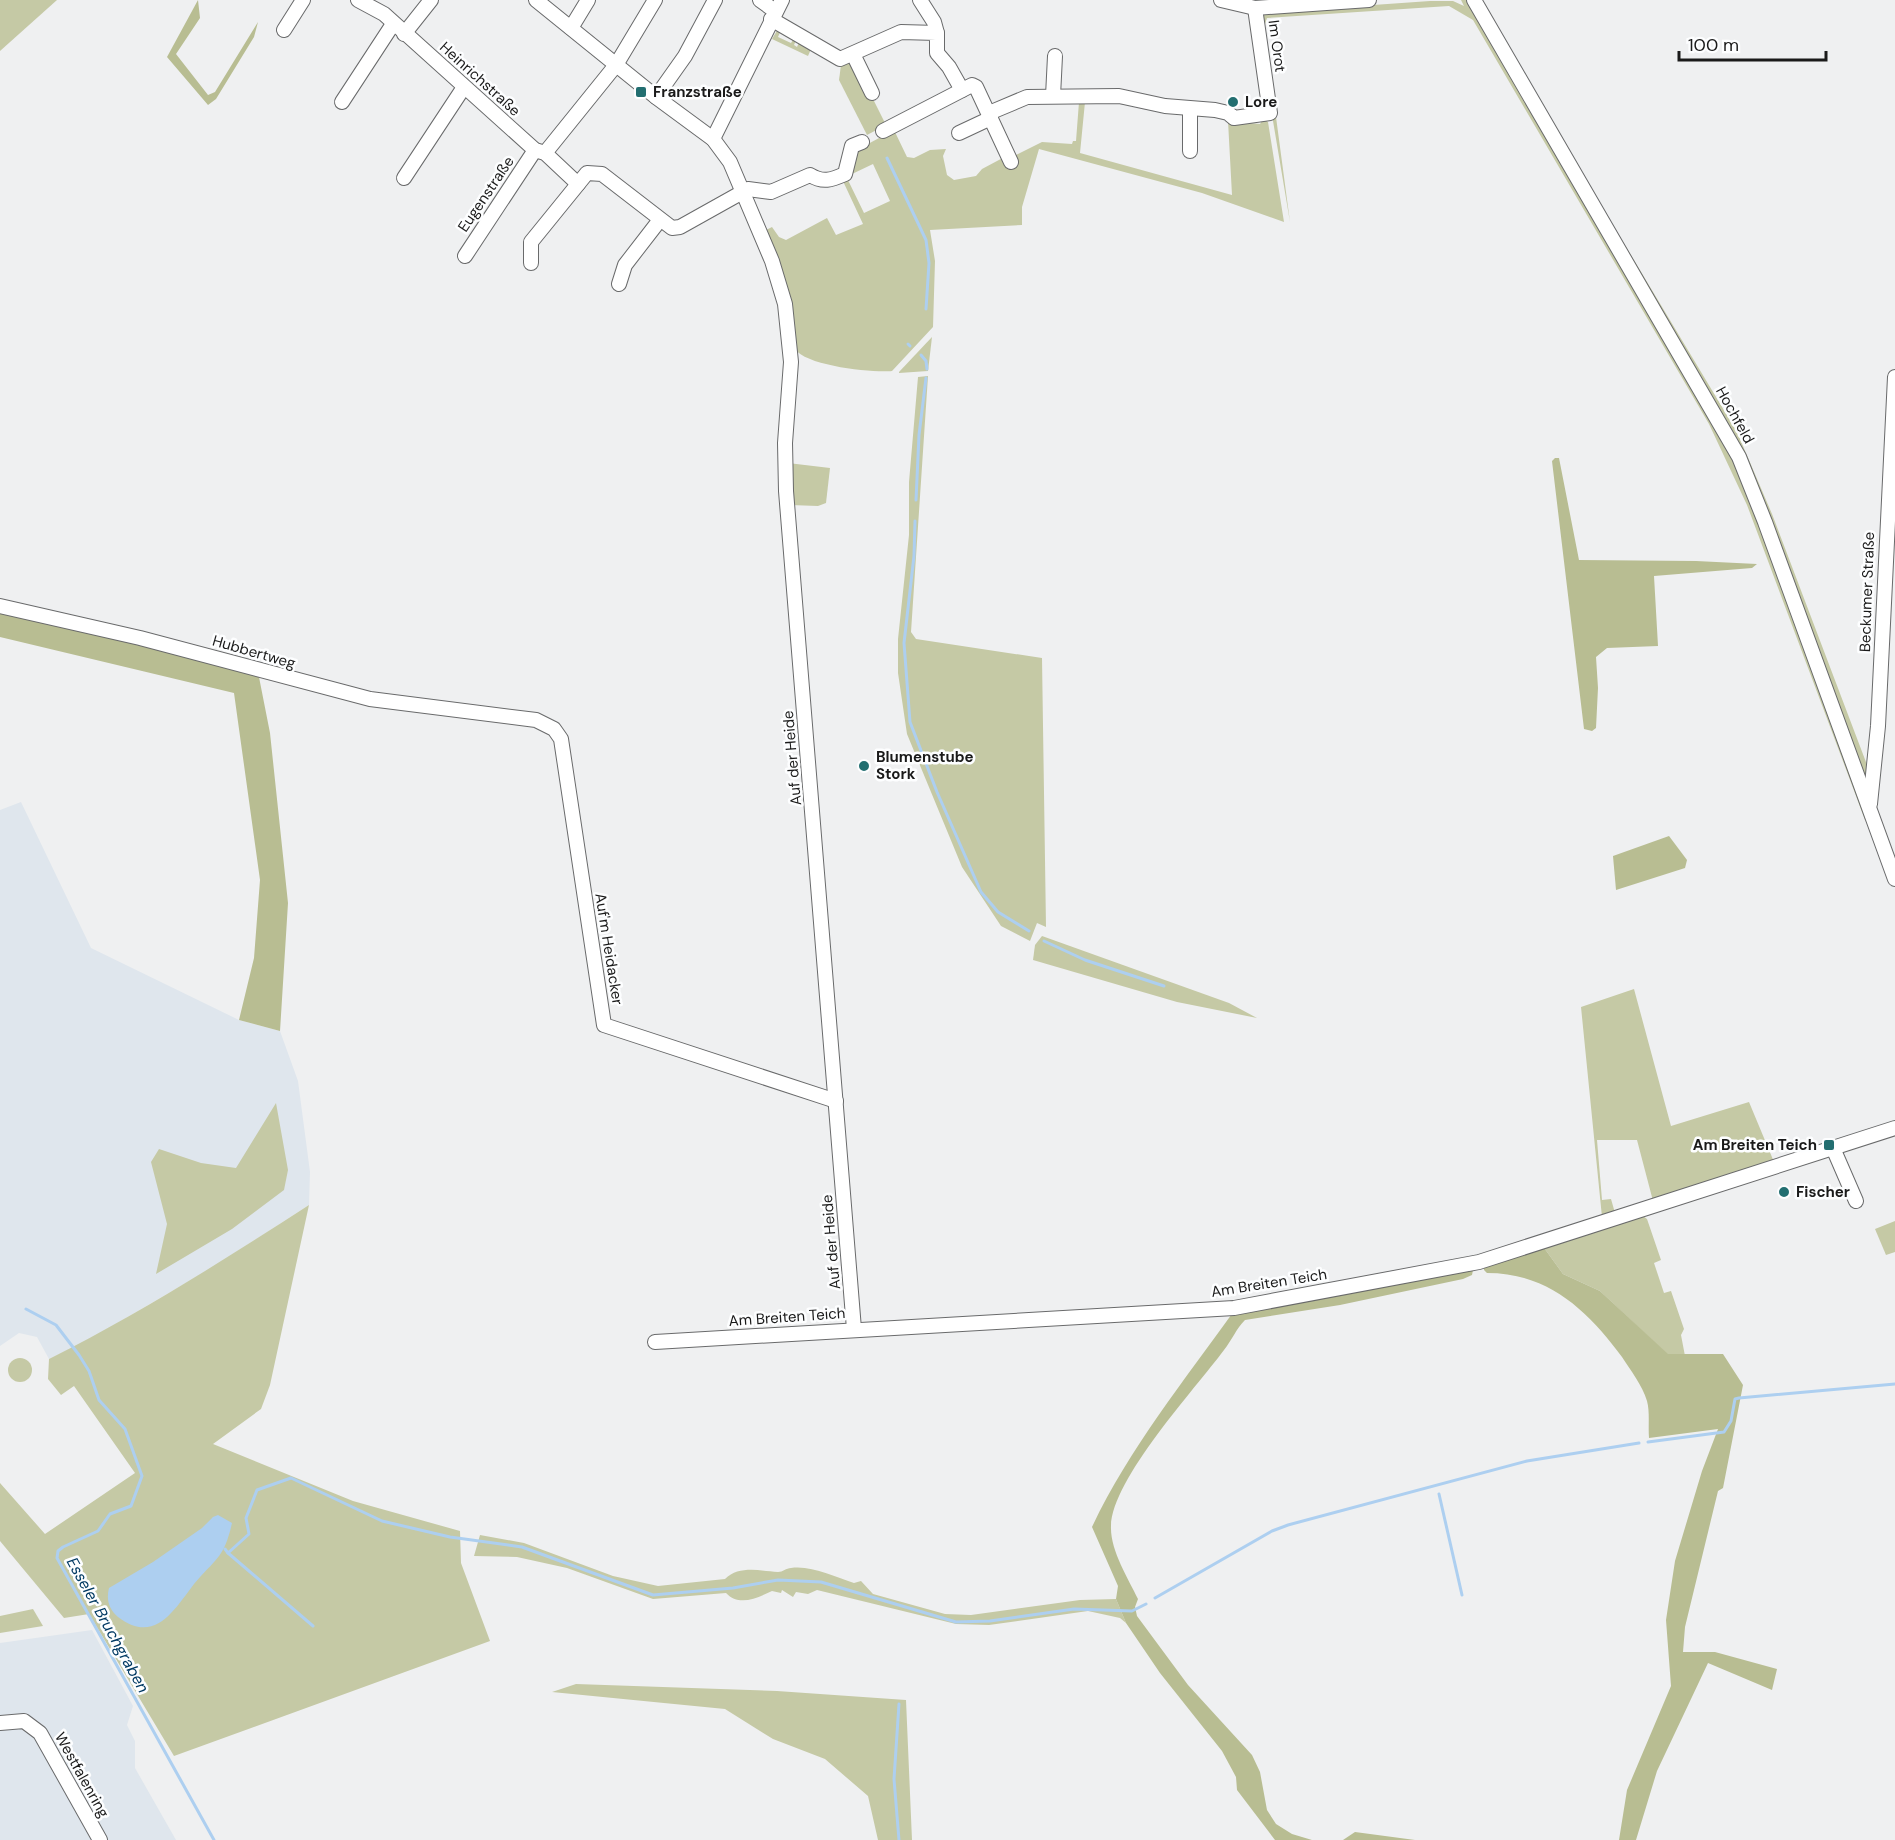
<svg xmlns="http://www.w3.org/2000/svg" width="1895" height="1840" font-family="'DM Sans',sans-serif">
<rect width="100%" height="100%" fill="#eff0f1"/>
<g fill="#dfe6ed">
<polygon points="21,802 91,948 239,1020 280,1031 298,1081 310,1172 309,1205 208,1270 90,1339 49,1359 37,1337 19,1333 0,1346 0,810"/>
<polygon points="92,1630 133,1706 127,1725 135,1741 135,1768 176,1840 0,1840 0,1643"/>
</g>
<g fill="#c5c9a5">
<polygon points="0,0 57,0 0,51"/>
<polygon points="1461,0 1478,0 1737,432 1772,514 1872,778 1865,820 1747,505 1709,424 1473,20 1449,6 1267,18 1264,27 1290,222 1272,115 1261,13 1430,1 1453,1 1464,6"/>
<polygon points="778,29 781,30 778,37 791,43 795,37 797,38 794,45 797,47 800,40 811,49 808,56 772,39"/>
<polygon points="853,59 886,125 867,135 839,80 841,65"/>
<path d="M1079 102H1085L1080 153 1232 195 1228 121 1260 124 1263 119 1268 122 1284 222 1202 193 1039 149 1022 207V225L930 230 935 261 933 327 892 371C873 373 806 366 795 349L764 231 772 227 779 237 786 240 827 218 836 235 863 224 842 179 846 176 864 213 890 201 873 164 852 174 849 168 853 152 894 130 907 157 914 158 930 150 946 149 943 156 947 175 954 180 976 176 982 169 1012 153 1014 156 1042 142 1072 144 1073 141H1076Z"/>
<polygon points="932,337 928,371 899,373 899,372"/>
<polygon points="928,376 911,632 916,639 1042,658 1046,927 1037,923 1030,941 1001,926 962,867 907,734 898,673 898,639 909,535 909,482 918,377"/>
<polygon points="788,463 830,468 826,503 818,506 790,505"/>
<polygon points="1042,936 1229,1003 1257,1018 1177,1002 1033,960 1035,945"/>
<polygon points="1634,989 1671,1126 1749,1102 1774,1162 1653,1201 1637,1140 1597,1140 1602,1200 1611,1199 1615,1213 1602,1217 1581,1007"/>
<polygon points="276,1103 288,1170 284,1190 232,1229 156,1274 167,1224 151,1162 159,1149 201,1163 236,1168"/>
<path d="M309 1205 270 1385 261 1409 213 1444 353 1501 460 1531 461 1563 490 1641 174 1756 89 1614 64 1618 0 1541V1483L45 1534 135 1473 74 1386 61 1395 48 1379 49 1359C139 1314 224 1260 309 1205Z"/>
<polygon points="1639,1213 1647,1219 1661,1260 1654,1263 1664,1293 1671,1291 1684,1329 1681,1335 1685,1356 1668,1355 1600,1291 1563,1274 1542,1245"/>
<polygon points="1895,1221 1895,1252 1886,1255 1875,1229"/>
<circle cx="20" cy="1370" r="12"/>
<path d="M480 1535 524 1543 613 1576 658 1586 725 1579C739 1565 761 1571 778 1572 783 1572 786 1568 791 1568 811 1565 835 1577 854 1583L861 1581 873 1594 945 1614 971 1615 1080 1600 1116 1599 1126 1623 1120 1618 1088 1611 989 1625 956 1624 817 1590 808 1594 796 1592 793 1597 782 1590 781 1593 772 1591C757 1598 739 1607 726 1593L653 1599 567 1568 517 1557 474 1556Z"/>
<polygon points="33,1609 43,1626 0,1633 0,1616"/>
<polygon points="576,1684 777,1691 906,1700 912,1840 878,1840 868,1796 825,1759 773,1739 725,1709 552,1692"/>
</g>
<g fill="#b8bd92">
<polygon points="198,0 200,18 176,54 208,95 215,92 258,22 254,37 216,99 208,105 167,57"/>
<polygon points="1555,458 1559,458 1579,560 1696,561 1757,564 1752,568 1654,576 1658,646 1607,648 1596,657 1598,688 1596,728 1592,731 1584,729 1552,461"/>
<polygon points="0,609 258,672 270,733 288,903 280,1031 239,1020 254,958 260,880 234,693 0,637"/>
<polygon points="1669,836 1687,860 1685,868 1616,890 1613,856"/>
<path d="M1542 1245 1563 1274 1600 1291 1668 1354H1723L1743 1385 1723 1488 1718 1491 1685 1627 1683 1652H1715L1777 1669 1772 1690 1708 1663 1657 1771 1636 1840H1619L1627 1790 1671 1686 1666 1620 1675 1561 1702 1471 1718 1429 1649 1438C1648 1426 1650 1412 1647 1401 1642 1385 1631 1371 1622 1357 1588 1311 1549 1273 1487 1273L1484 1270V1265Z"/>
<path d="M1473 1270 1472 1275 1463 1279 1340 1305 1245 1320C1236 1329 1232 1340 1224 1350 1195 1389 1112 1479 1111 1526 1110 1550 1128 1578 1138 1599L1135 1607 1137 1616 1188 1685 1252 1755 1260 1772 1267 1810 1276 1824 1292 1834 1312 1840H1275L1237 1790 1236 1777 1222 1751 1160 1673 1126 1623 1116 1599 1118 1586 1092 1527C1129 1449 1184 1381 1234 1311Z"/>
<polygon points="1355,1832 1415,1840 1343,1840"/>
</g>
<path fill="#adcff0" d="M218 1515 232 1523C224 1559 215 1559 194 1584 174 1610 155 1645 118 1617 109 1609 106 1600 109 1588L153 1562 202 1528 213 1517Z"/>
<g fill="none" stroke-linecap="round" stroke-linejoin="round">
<g stroke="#adcff0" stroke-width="3">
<polyline points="887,158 926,240 929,263 926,309"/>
<polyline points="908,344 910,346"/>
<polyline points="921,355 926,361 927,369"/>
<polyline points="916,500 919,435 926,378"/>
<polyline points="915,521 914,556 904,643 910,722 937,792 981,892 998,912 1029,931"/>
<polyline points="1044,941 1085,960 1164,986"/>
<polyline points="26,1309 56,1325 79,1355 89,1371 99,1400 125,1429 142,1476 131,1506 110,1514 98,1531 63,1547 58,1551 57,1558 214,1840"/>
<polyline points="1648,1442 1724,1432 1731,1421 1735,1399 1739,1398 1895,1384"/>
<polyline points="1439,1494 1462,1595"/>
<polyline points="225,1549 228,1553 249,1534 246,1518 257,1490 291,1478 382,1521 450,1537 522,1547 653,1595 733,1588 778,1580 821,1582 956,1622 990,1621 1074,1609 1132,1611 1146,1604"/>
<polyline points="228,1553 313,1626"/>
<polyline points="1155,1598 1272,1531 1288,1525 1527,1461 1639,1443"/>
<polyline points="899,1704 894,1779 899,1840"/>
</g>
<g stroke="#696a6b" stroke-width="16">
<g id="minor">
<polyline points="358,0 384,14 535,150 545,153 578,184"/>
<polyline points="536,0 656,97 713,139 730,162 772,261 785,304 791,362 785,443 786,491 854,1329"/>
<polyline points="760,0 775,11"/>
<polyline points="920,0 934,22 937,33"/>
<polyline points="1221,0 1255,8 1369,0"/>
<polyline points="1474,0 1739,457 1765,522 1895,879"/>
<polyline points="771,19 840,59 901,32 937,33 937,53 949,67 962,90"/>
<polyline points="571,28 588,0"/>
<polyline points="284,30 303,0"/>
<polyline points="404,34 431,0"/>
<polyline points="853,54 872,93"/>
<polyline points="1053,96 1055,56"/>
<polyline points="656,97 685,56 715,0"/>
<polyline points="342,102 393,24"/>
<polyline points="1190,109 1190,151"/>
<polyline points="989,113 1027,97 1119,96 1165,106 1215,110 1228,113 1234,118 1270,113 1255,8"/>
<polyline points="883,131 972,85 976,87 1011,162"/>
<polyline points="959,133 991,118"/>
<polyline points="713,139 782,0"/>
<polyline points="545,153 616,65 655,0"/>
<polyline points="404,178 464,87"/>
<polyline points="465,256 535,150"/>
<path d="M531 263V242L587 173 602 174 672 228 680 227 748 189 771 192 810 175C823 183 831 180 845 174L852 146 862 142"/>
<polyline points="619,284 625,265 659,221"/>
<polyline points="0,606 140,638 370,699 536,720 554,729 561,739 604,1025 836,1101"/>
<polyline points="1870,804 1878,726 1895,377"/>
<polyline points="1833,1148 1856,1201"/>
<polyline points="655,1342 1234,1308 1479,1262 1895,1128"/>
<polyline points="0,1723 24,1721 40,1733 100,1840"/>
</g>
</g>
<use href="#minor" stroke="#fff" stroke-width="14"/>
</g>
<g fill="#226e70" stroke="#fdfeff" stroke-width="2">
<rect x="635" y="86" width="12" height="12" rx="3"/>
<circle cx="1233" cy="102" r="6"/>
<circle cx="864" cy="766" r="6"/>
<rect x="1823" y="1139" width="12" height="12" rx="3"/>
<circle cx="1784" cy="1192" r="6"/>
</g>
<g text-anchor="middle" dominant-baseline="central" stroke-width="5" stroke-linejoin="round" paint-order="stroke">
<g font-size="15" fill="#1a1a1a" stroke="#fdfeff">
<text transform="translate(1277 46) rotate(82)">Im Orot</text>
<text transform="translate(480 79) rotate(42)">Heinrichstraße</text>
<text transform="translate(486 194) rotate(-56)">Eugenstraße</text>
<text transform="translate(1735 415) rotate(61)">Hochfeld</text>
<text transform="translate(1867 592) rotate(-88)">Beckumer Straße</text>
<text transform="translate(254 652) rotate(16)">Hubbertweg</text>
<text transform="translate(792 758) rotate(-95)">Auf der Heide</text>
<text transform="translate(609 949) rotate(81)">Auf'm Heidacker</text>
<text transform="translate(831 1242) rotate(-95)">Auf der Heide</text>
<text transform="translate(1269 1283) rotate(-9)">Am Breiten Teich</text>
<text transform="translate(787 1317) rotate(-4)">Am Breiten Teich</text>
<text transform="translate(82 1775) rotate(61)">Westfalenring</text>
</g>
<g font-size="15" font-weight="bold" fill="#1a1a1a" stroke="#fdfeff" text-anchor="start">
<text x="653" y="92">Franzstraße</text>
<text x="1245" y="102">Lore</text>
<text x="876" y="757">Blumenstube<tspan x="876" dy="17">Stork</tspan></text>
<text x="1817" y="1145" text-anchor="end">Am Breiten Teich</text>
<text x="1796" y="1192">Fischer</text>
</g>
<g font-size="16" font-style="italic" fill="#013962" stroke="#fdfeff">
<text transform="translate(108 1625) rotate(61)">Esseler Bruchgraben</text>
</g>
</g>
<path d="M1679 51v9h147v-9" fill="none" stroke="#1a1a1a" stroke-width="3"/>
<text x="1688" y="51" font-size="18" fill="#1a1a1a" stroke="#fdfeff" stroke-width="4.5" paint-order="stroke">100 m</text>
</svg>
